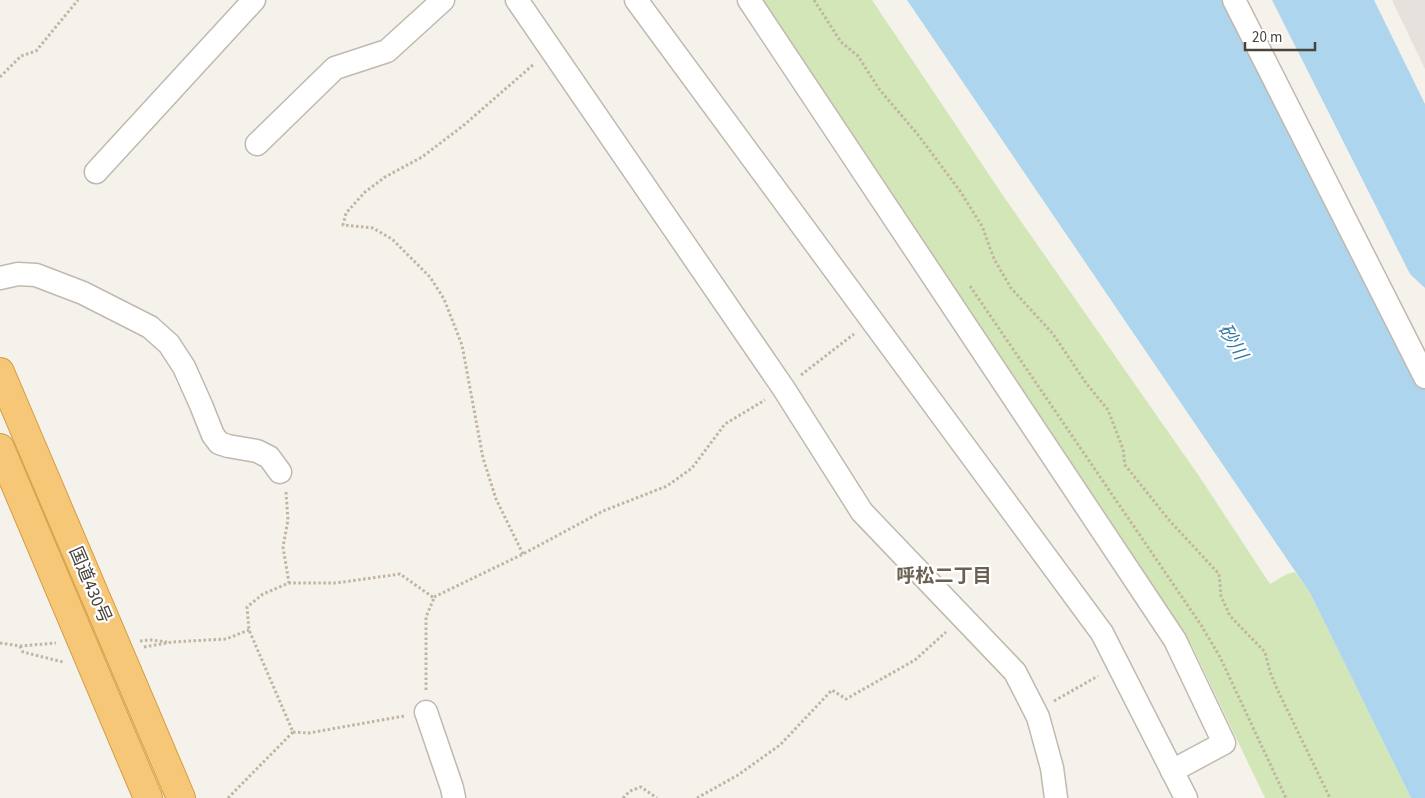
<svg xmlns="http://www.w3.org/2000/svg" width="1425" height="798" font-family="'Source Sans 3','Noto Sans JP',sans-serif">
<rect width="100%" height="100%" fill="#f5f2ec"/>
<polygon fill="#e5e1dd" points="1392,0 1425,0 1425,69"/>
<polygon fill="#d3e6b7" points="756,0 872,0 1004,197 1199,476 1270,584 1287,574 1295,572 1310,593 1411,798 1265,798 1192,646"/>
<g fill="#add5ed">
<polygon points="907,0 1222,0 1425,390 1425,798 1411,798 1310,593"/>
<polygon points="1272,0 1374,0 1425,104 1425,288 1410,274"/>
</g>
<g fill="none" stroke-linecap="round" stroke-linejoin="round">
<g stroke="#c0b9af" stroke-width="25">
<g id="street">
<polyline points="517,0 784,389 862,512 1015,672 1038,717 1052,768 1056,798"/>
<polyline points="636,0 1102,633 1186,798"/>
<polyline points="749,0 1175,640 1224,743 1172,771"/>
<polyline points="1234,0 1425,377"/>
<polyline points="257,144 335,68 387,51 443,0"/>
<polyline points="96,172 254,0"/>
<polyline points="0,278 18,274 36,275 83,293 150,327 169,344 184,367 201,405 213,435 219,443 228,446 257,451 269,457 280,472"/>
<polyline points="426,712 452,788 454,798"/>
</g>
</g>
<g stroke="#d59c45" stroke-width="30">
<g id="highway">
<polyline points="0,372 181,798"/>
<polyline points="0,448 148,798"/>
</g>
</g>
<g stroke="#c1b5a1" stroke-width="3" stroke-dasharray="2.5 2.5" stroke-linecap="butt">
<polyline points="814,0 841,42 858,56 879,89 919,136 960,191 982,226 994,259 1011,288 1053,334 1086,383 1108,410 1123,449 1125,465 1169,520 1219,574 1221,596 1230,616 1265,652 1270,672 1278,691 1330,798"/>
<polyline points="0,77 21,56 36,51 78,0"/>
<polyline points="970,286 1201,625 1220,657 1286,798"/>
<polyline points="801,375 854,334"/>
<polyline points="286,492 288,520 283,547 289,583"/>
<polyline points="523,554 496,499 483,458 462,345 444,299 430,277 392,239 373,228 343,225 346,213 365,192 385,177 422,157 464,125 534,64"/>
<polyline points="434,597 523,554 603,511 667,486 692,468 725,424 765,400"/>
<polyline points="140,641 151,640 167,642"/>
<polyline points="0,643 20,646 56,643"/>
<polyline points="20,646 23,652 63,662"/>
<polyline points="144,647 172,642 226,639 249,630"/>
<polyline points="1054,701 1098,676"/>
<polyline points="293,732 309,733 404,716"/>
<polyline points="228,798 293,732 249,630 247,607 263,594 289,583 336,583 400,574 434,598 426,617 426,691"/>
<polyline points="623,798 630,791 641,787 657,798"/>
<polyline points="697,798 738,775 780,745 832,690 846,699 915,660 946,632"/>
</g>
<use href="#street" stroke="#fff" stroke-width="22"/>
<use href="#highway" stroke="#f6c776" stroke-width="28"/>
</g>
<g text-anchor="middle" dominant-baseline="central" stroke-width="4.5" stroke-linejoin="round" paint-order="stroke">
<g font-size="18" fill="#49433a" stroke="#fff">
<text transform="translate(90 585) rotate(67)">国道430号</text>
</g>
<g font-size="19" font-style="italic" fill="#367ba8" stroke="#fff">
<text transform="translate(1232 342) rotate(59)">砂川</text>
</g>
<g font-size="19" font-weight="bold" fill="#6b6051" stroke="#fff">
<text x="944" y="576">呼松二丁目</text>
</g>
</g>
<path d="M1245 42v8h70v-8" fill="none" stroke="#49433a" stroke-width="2.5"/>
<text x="1252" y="42" font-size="15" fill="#49433a" stroke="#ffffff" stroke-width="4" paint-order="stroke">20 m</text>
</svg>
